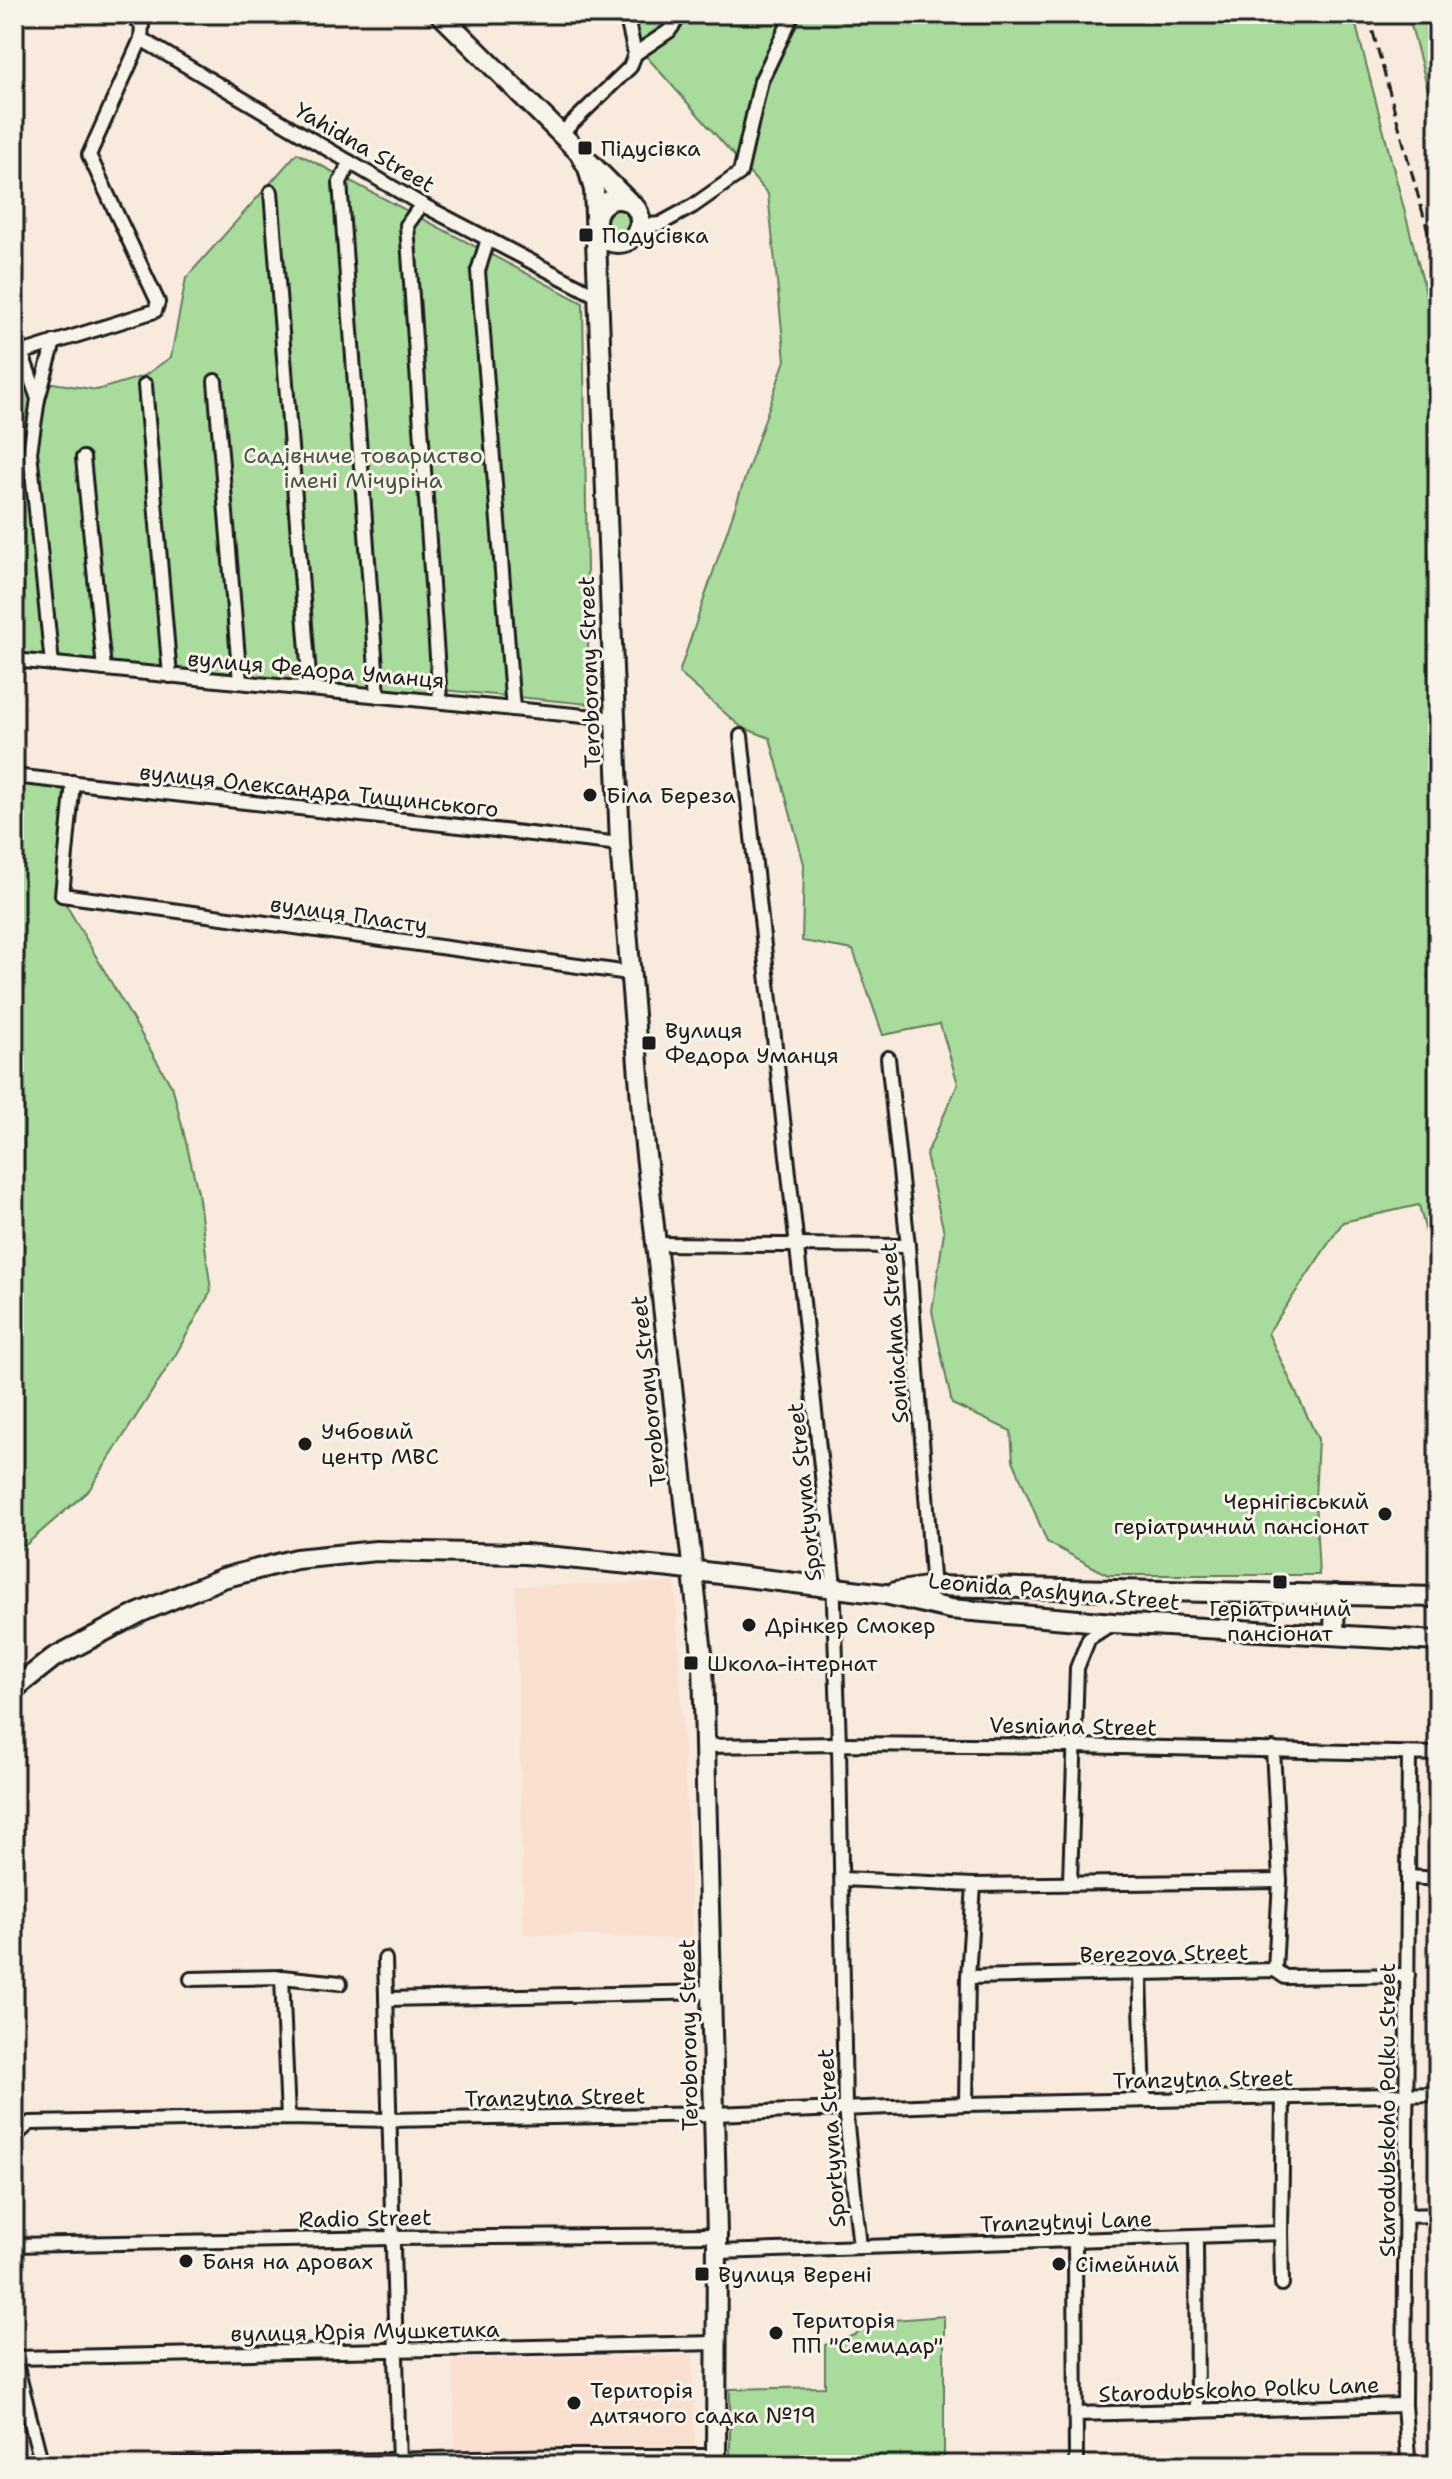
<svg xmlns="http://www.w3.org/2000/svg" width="1452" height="2479" font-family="'Shantell Sans',sans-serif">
<rect width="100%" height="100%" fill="#f8eadd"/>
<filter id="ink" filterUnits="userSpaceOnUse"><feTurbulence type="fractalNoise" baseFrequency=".0125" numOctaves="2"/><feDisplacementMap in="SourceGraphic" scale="16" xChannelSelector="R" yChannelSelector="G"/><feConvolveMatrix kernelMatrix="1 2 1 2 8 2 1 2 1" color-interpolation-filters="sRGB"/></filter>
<g filter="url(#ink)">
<g fill="#f9dfd0">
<path d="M675,1582L693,1939L524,1934L516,1586Z"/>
<path d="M693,2355L695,2448L455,2452L453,2359Z"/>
</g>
<g fill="#a8db9c" stroke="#627c5c" stroke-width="2">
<path d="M609,14H1353L1438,339V1279L1419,1205L1343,1222L1268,1333L1318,1439L1315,1499L1319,1575H1108L1047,1542L1013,1460L1011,1431L952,1404L932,1311L944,1232L926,1155L958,1084L940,1024L883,1035L853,950L802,941L804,864L770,738L741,727L679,673L785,360L768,194Z"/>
<path d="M1408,14H1438V128Z"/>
<path d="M297,153L583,303L589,704L443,690L433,698L319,687L223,672L139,670L14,656V377L97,390L144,376L171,357L186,278Z"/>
<circle cx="618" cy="221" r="12"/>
<path d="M14,777L72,784L61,896L173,1089L198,1192L211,1291L176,1354L89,1490L14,1555Z"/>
<path d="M944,2316V2465H730V2389L825,2387V2345L855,2335L868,2322Z"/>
</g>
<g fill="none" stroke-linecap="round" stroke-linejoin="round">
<defs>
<g id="minor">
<path d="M130,14L142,25L141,39L419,203L599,297"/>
<path d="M626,14L635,54"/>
<path d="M635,54L669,31L681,14"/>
<path d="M562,133L630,67L635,54"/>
<path d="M350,162L340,182L378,696"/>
<path d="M271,192L310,689"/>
<path d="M422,204L407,225L440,700"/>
<path d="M639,226L660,224L693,206L740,173L761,81L793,14"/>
<path d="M488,239L478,271L513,709"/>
<path d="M14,332L38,399L30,452L52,664"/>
<path d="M14,360L21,353L155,311L158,302L89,155L141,39"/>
<path d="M215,381L240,682"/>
<path d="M145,385L170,676"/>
<path d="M38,399L54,342"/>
<path d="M83,458L104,669"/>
<path d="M14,660L615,719"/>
<path d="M741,736L833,1576L839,1744L845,2108L860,2247"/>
<path d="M14,776L620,844"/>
<path d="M73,782L62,895L629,973"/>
<path d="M888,1058L908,1246L933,1591"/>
<path d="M656,1244L908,1246"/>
<path d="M707,1746L839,1744L1074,1746L1438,1754"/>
<path d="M1273,1749L1280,1881L1275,1970"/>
<path d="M1409,1754L1404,2405L1408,2458L1412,2465"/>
<path d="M1409,1877L1438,1879"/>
<path d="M842,1879L974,1885L1280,1881"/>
<path d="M1070,1882L1077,1668L1089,1638L1113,1623"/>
<path d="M385,1959L399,2465"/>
<path d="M1140,1973L1144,2100"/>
<path d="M282,1977L340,1983"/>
<path d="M968,1977L1275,1970L1285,1977L1408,1975"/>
<path d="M191,1979L282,1977L288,2118"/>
<path d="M386,1999L711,1992"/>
<path d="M966,2104L968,1977L974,1885"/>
<path d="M14,2137L30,2123L288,2118L390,2120L714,2114L966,2104L1438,2094"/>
<path d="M1405,2216L1438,2215"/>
<path d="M1281,2233L1282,2284"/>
<path d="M1196,2236L1197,2411"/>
<path d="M1075,2241L1076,2465"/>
<path d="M14,2245L393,2238L717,2235"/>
<path d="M718,2252L1281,2233L1283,2097"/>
<path d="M14,2356L42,2465"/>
<path d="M14,2358L717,2343"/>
<path d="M1076,2414L1404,2405"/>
<path d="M174,2465L564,2456H716"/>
</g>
<g id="secondary">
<path d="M440,14L579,152L588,168L594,190L620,844L644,1137L703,1662L717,2235L716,2465"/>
<path d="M589,162L629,202"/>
<circle cx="618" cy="221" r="22"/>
<path d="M895,1592L932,1586L1438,1597"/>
<path d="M1334,1635L1335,1594"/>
<path d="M14,1689L53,1658L139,1613L223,1578L296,1559L376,1551L525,1554L672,1568L885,1594L950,1609L1113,1623L1438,1641"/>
</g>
</defs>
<use href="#minor" stroke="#1c1c1c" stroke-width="18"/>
<use href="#secondary" stroke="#1c1c1c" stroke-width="24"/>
<use href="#minor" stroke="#f7f3e8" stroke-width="12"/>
<use href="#secondary" stroke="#f7f3e8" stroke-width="18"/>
<path stroke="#1c1c1c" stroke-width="3" stroke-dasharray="12 6" stroke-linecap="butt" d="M1368,14L1438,268"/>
</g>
</g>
<g fill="#1c1c1c" stroke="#f7f3e8" stroke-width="3">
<rect x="577" y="140" width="16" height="16" rx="4"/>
<rect x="578" y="227" width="16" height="16" rx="4"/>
<circle cx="590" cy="795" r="8"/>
<rect x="641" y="1035" width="16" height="16" rx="4"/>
<circle cx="305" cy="1444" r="8"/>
<circle cx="1385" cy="1514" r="8"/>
<rect x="1272" y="1574" width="16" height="16" rx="4"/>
<circle cx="749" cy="1625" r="8"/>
<rect x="683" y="1655" width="16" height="16" rx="4"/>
<circle cx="186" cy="2261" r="8"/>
<circle cx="1059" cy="2264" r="8"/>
<rect x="694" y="2266" width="16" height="16" rx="4"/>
<circle cx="776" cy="2333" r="8"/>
<circle cx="574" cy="2403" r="8"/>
</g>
<g text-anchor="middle" stroke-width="6" stroke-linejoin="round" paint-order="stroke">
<g font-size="22" fill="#1c1c1c" stroke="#f7f3e8">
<text transform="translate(365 147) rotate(30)" y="8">Yahidna Street</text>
<text transform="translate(316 669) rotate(5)" y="8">вулиця Федора Уманця</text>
<text transform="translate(589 672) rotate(-92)" y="8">Teroborony Street</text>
<text transform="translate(319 790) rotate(6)" y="8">вулиця Олександра Тищинського</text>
<text transform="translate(349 914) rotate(8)" y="8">вулиця Пласту</text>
<text transform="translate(894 1333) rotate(-94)" y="8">Soniachna Street</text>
<text transform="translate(648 1391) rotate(-96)" y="8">Teroborony Street</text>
<text transform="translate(804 1492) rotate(-96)" y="8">Sportyvna Street</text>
<text transform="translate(1054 1591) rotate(5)" y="8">Leonida Pashyna Street</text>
<text transform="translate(1073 1726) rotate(1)" y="8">Vesniana Street</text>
<text transform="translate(1164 1953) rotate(-1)" y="8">Berezova Street</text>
<text transform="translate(688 2035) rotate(-91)" y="8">Teroborony Street</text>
<text transform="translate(1203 2079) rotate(-1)" y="8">Tranzytna Street</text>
<text transform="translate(555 2097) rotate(-1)" y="8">Tranzytna Street</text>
<text transform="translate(1387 2110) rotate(-90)" y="8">Starodubskoho Polku Street</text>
<text transform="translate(831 2138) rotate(-94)" y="8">Sportyvna Street</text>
<text transform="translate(365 2218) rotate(-1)" y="8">Radio Street</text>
<text transform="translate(1066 2221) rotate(-2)" y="8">Tranzytnyi Lane</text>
<text transform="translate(365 2331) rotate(-1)" y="8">вулиця Юрія Мушкетика</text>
<text transform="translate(1239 2389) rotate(-2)" y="8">Starodubskoho Polku Lane</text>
</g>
<g font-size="22" fill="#1c1c1c" stroke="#f7f3e8" text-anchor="start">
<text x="601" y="156">Підусівка</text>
<text x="602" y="243">Подусівка</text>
<text x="606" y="803">Біла Береза</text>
<text x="665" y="1038">Вулиця<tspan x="665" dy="25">Федора Уманця</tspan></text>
<text x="321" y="1439">Учбовий<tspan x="321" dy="25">центр МВС</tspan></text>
<text x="1369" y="1509" text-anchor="end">Чернігівський<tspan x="1369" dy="25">геріатричний пансіонат</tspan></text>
<text x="1280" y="1616" text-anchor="middle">Геріатричний<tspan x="1280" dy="25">пансіонат</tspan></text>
<text x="765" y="1633">Дрінкер Смокер</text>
<text x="707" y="1671">Школа-інтернат</text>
<text x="202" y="2269">Баня на дровах</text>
<text x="1075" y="2272">Сімейний</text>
<text x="718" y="2282">Вулиця Верені</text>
<text x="792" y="2328">Територія<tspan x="792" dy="25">ПП "Семидар"</tspan></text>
<text x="590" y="2398">Територія<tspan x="590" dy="25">дитячого садка №19</tspan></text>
</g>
<g font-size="22" fill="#465542" stroke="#f7f3e8">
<text x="363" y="463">Садівниче товариство<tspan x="363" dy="25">імені Мічуріна</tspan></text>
</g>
</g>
<rect width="1452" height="2479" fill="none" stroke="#f7f3e8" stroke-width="48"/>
<rect x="24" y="24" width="1404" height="2431" fill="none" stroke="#1c1c1c" stroke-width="3" filter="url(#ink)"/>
</svg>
